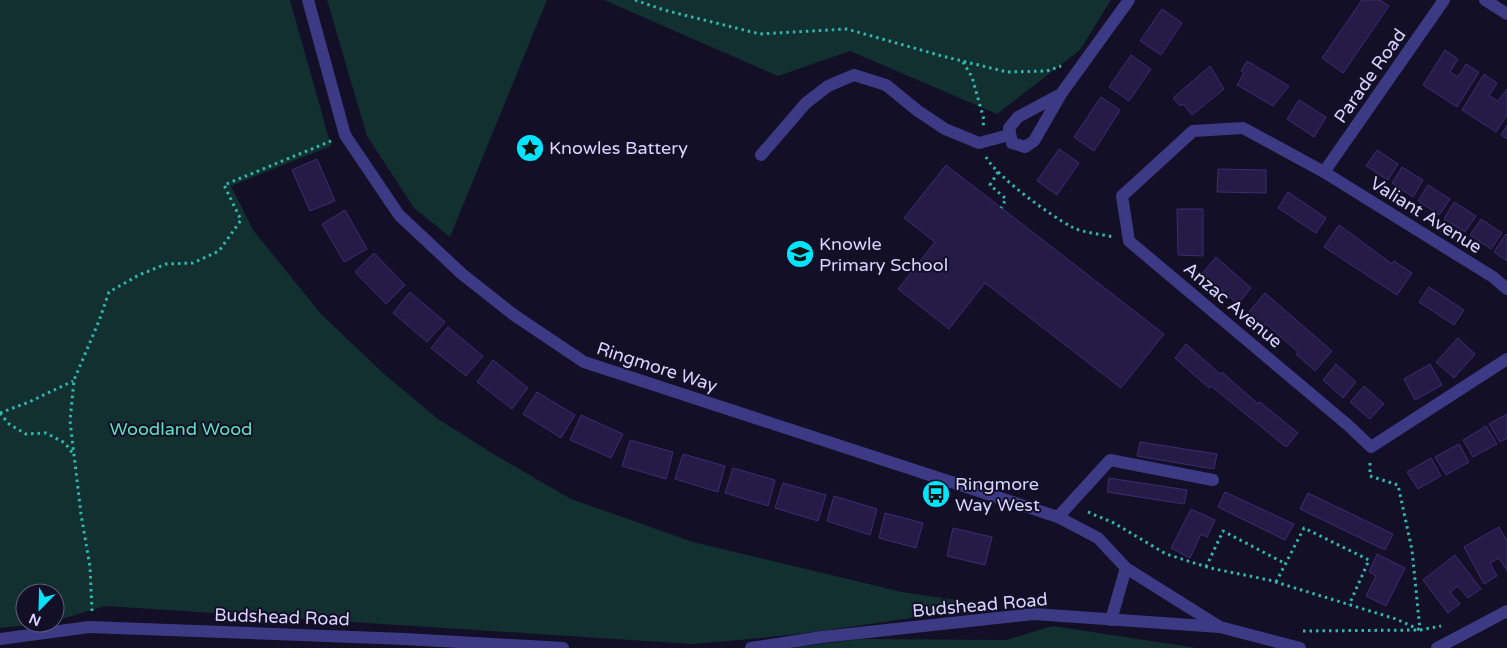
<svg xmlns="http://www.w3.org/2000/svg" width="1507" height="648" font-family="'Varela Round',sans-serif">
<rect width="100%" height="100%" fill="#130f26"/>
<g fill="#12302f">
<path d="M0,0H290L331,146L231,186L253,230L321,314L383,373L438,419L495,455L571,499L693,542L902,592L989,605C891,622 791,637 692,644L105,606L55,621V593H25V623H46L0,628Z"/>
<path d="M327,0H547L450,237L414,208L367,136Z"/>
<path d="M604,0H1111L1080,50L997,114L850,51L778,76Z"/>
<path d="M1053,626L1197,648H791L861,639L1006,640Z"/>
</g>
<g fill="#241b47" stroke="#3b2d73">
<path d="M1362,0H1380L1389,6L1343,73L1322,58Z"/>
<path d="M1162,9L1182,23L1161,55L1140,41Z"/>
<path d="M1445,50L1458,59L1450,72L1458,77L1466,64L1479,72L1457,107L1423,85Z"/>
<path d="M1131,55L1151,69L1129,101L1109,87Z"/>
<path d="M1247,61L1289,86L1273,106L1237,85L1244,73L1241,71Z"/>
<path d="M1210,66L1224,89L1192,115L1183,104L1180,106L1173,98Z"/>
<path d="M1484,74L1497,83L1489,96L1498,101L1507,89V115L1496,132L1462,110Z"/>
<path d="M1101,97L1120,110L1094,151L1074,137Z"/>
<path d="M1299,100L1326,117L1314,137L1287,119Z"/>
<path d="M1507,125V139L1501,135Z"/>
<path d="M1059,149L1079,163L1057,195L1037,181Z"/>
<path d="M1377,150L1398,164L1388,180L1366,166Z"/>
<path d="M317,159L335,201L310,211L292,170Z"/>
<path d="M946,165L1164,334L1121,388L985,283L949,329L898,289L935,242L904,218Z"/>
<path d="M1402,167L1423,180L1413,197L1392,183Z"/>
<path d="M1218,169L1266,170V193L1217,192Z"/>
<path d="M1428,185L1450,199L1439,215L1418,201Z"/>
<path d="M1288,192L1326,218L1316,233L1278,208Z"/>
<path d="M1454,202L1476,216L1465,232L1444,219Z"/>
<path d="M1177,209H1203V256L1178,255Z"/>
<path d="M345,210L367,249L344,262L322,224Z"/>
<path d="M1481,219L1502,233L1491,249L1470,235Z"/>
<path d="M1339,225L1392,264L1394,261L1412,273L1397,295L1324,247Z"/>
<path d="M1506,234L1507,235V261L1494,252Z"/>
<path d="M374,253L405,285L386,304L355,272Z"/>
<path d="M1216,257L1251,288L1238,304L1202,274Z"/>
<path d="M1429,287L1464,310L1454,325L1419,302Z"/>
<path d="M410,292L445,322L427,342L393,313Z"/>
<path d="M1265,293L1332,351L1315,371L1296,354L1298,352L1266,324L1264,326L1248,313Z"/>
<path d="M448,327L483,356L466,376L431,348Z"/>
<path d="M1458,338L1475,354L1454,378L1436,362Z"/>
<path d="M1186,344L1220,374L1222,372L1258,404L1260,402L1298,433L1286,447L1211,386L1209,388L1175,358Z"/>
<path d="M493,360L528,388L512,409L477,382Z"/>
<path d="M1336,364L1356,382L1343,398L1323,380Z"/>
<path d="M1430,364L1442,385L1415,400L1404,379Z"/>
<path d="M1364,386L1384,404L1370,419L1350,402Z"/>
<path d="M537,392L575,415L561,438L523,414Z"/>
<path d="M1507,414V438L1500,442L1489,424Z"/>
<path d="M581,415L623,434L611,458L570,440Z"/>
<path d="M1486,426L1497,444L1473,457L1463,440Z"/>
<path d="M630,440L673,452L666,479L622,466Z"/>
<path d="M1140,442L1217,454L1214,469L1137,456Z"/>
<path d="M1459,444L1469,462L1446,475L1435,457Z"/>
<path d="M683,454L725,466L718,492L675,479Z"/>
<path d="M1431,458L1441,476L1418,489L1407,472Z"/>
<path d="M733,468L775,480L768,506L725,493Z"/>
<path d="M1109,478L1187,490L1184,504L1107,492Z"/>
<path d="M783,483L826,495L818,521L775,508Z"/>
<path d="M1225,492L1294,524L1285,540L1218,507Z"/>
<path d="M1308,493L1393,534L1385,550L1300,509Z"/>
<path d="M834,496L877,509L870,535L827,521Z"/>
<path d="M1191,509L1215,520L1207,537L1201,534L1190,558L1171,548Z"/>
<path d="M885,513L923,523L916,548L879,538Z"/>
<path d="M1499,527L1507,541V571L1499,558L1490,563L1497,576L1484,584L1464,547Z"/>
<path d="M953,528L992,537L985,565L947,556Z"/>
<path d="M1377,554L1405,568L1386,606L1366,596L1376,576L1369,572Z"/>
<path d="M1455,555L1481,589L1468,598L1458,586L1450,592L1460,604L1448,613L1423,580Z"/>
</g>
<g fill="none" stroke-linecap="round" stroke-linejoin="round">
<g stroke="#2fb8b0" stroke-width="3" stroke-dasharray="2.5 4" stroke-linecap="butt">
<path d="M635,0L664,10L760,34L847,29L942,56L1007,72L1047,71L1061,66"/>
<path d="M963,62L972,77L984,120L983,126"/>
<path d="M986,157C997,177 1051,216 1072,227C1083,233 1101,234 1113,237"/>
<path d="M998,172L990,185L1006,199L1001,208"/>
<path d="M0,413L9,424L26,434L46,433L65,443L74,455"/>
<path d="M0,413L29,402L73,381"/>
<path d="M1370,463V476L1398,485L1412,550L1420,630"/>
<path d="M1088,512L1114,523L1166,554L1210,568L1269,580L1396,619L1420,630"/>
<path d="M1206,567L1223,531L1286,564"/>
<path d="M1276,582L1304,528L1369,560L1349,605"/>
<path d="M92,611L90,567L81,514L70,421L74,380L99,321L109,292L139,275L166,264L193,263L219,251L241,220L224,185L331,141"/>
<path d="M1303,631L1420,630L1441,626"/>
</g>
<g stroke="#3d3a85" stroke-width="12">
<path d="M308,0L345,135L399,215L462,274L514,315L584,362L1058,517L1098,538L1126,568L1220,627"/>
<path d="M1485,0L1507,14"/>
<path d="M1061,94L1018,117L1009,128L1012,143L1025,147L1034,141L1061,94L1129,0"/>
<path d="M761,155L806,103L828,86L854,75L886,85L918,111L945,129L979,143L1009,135"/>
<path d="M1324,172L1444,0"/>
<path d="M1507,289L1493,277L1324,172L1243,128L1193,131L1122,196L1129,241L1349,426L1371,447L1507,359"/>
<path d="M1058,517L1110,460L1213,480"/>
<path d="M1111,620L1126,568"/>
<path d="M0,639L89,627L405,639L563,648"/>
<path d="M751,648L822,637L1034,614L1220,627L1300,648"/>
<path d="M1437,648L1507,611"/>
</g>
</g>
<defs>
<symbol id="sight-disc" viewBox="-11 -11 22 22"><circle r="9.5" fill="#00e5ff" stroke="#130f26"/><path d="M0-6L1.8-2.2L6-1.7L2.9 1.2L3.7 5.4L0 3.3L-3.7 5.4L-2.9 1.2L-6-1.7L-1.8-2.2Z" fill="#111"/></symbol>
<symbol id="school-disc" viewBox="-11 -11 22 22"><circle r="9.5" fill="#00e5ff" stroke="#130f26"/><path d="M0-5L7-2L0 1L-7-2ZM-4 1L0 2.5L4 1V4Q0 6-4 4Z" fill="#111"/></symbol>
<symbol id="bus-disc" viewBox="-11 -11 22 22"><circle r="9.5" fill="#00e5ff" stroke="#130f26"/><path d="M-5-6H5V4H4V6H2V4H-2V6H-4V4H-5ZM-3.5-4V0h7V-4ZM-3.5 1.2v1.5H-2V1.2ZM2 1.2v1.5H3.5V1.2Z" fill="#111"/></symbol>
</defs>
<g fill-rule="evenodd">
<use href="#sight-disc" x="514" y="132" width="32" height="32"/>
<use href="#school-disc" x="784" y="238" width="32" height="32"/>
<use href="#bus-disc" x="920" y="478" width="32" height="32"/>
</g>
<g text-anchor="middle" stroke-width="4" stroke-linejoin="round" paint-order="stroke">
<g font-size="18" fill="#d9d4ff" stroke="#130f26">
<text transform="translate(1370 76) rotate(-55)" y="6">Parade Road</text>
<text transform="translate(1426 215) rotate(32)" y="6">Valiant Avenue</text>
<text transform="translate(1233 305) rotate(40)" y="6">Anzac Avenue</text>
<text transform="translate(657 367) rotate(18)" y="6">Ringmore Way</text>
<text transform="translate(980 605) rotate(-5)" y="6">Budshead Road</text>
<text transform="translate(282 617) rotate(2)" y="6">Budshead Road</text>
</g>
<g font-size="18" fill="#d9d4ff" stroke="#130f26" text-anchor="start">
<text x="549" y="154">Knowles Battery</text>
<text x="819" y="250">Knowle<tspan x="819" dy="21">Primary School</tspan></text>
<text x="955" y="490">Ringmore<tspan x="955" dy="21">Way West</tspan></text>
</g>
<g font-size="18" fill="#5fe0c0" stroke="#130f26">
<text x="181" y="435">Woodland Wood</text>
</g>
</g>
<g transform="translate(40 608) rotate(203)"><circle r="24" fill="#130f26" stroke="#625e7d"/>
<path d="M0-4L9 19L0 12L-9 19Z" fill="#00e5ff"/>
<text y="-8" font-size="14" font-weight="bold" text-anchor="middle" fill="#d9d4ff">N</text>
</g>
</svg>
